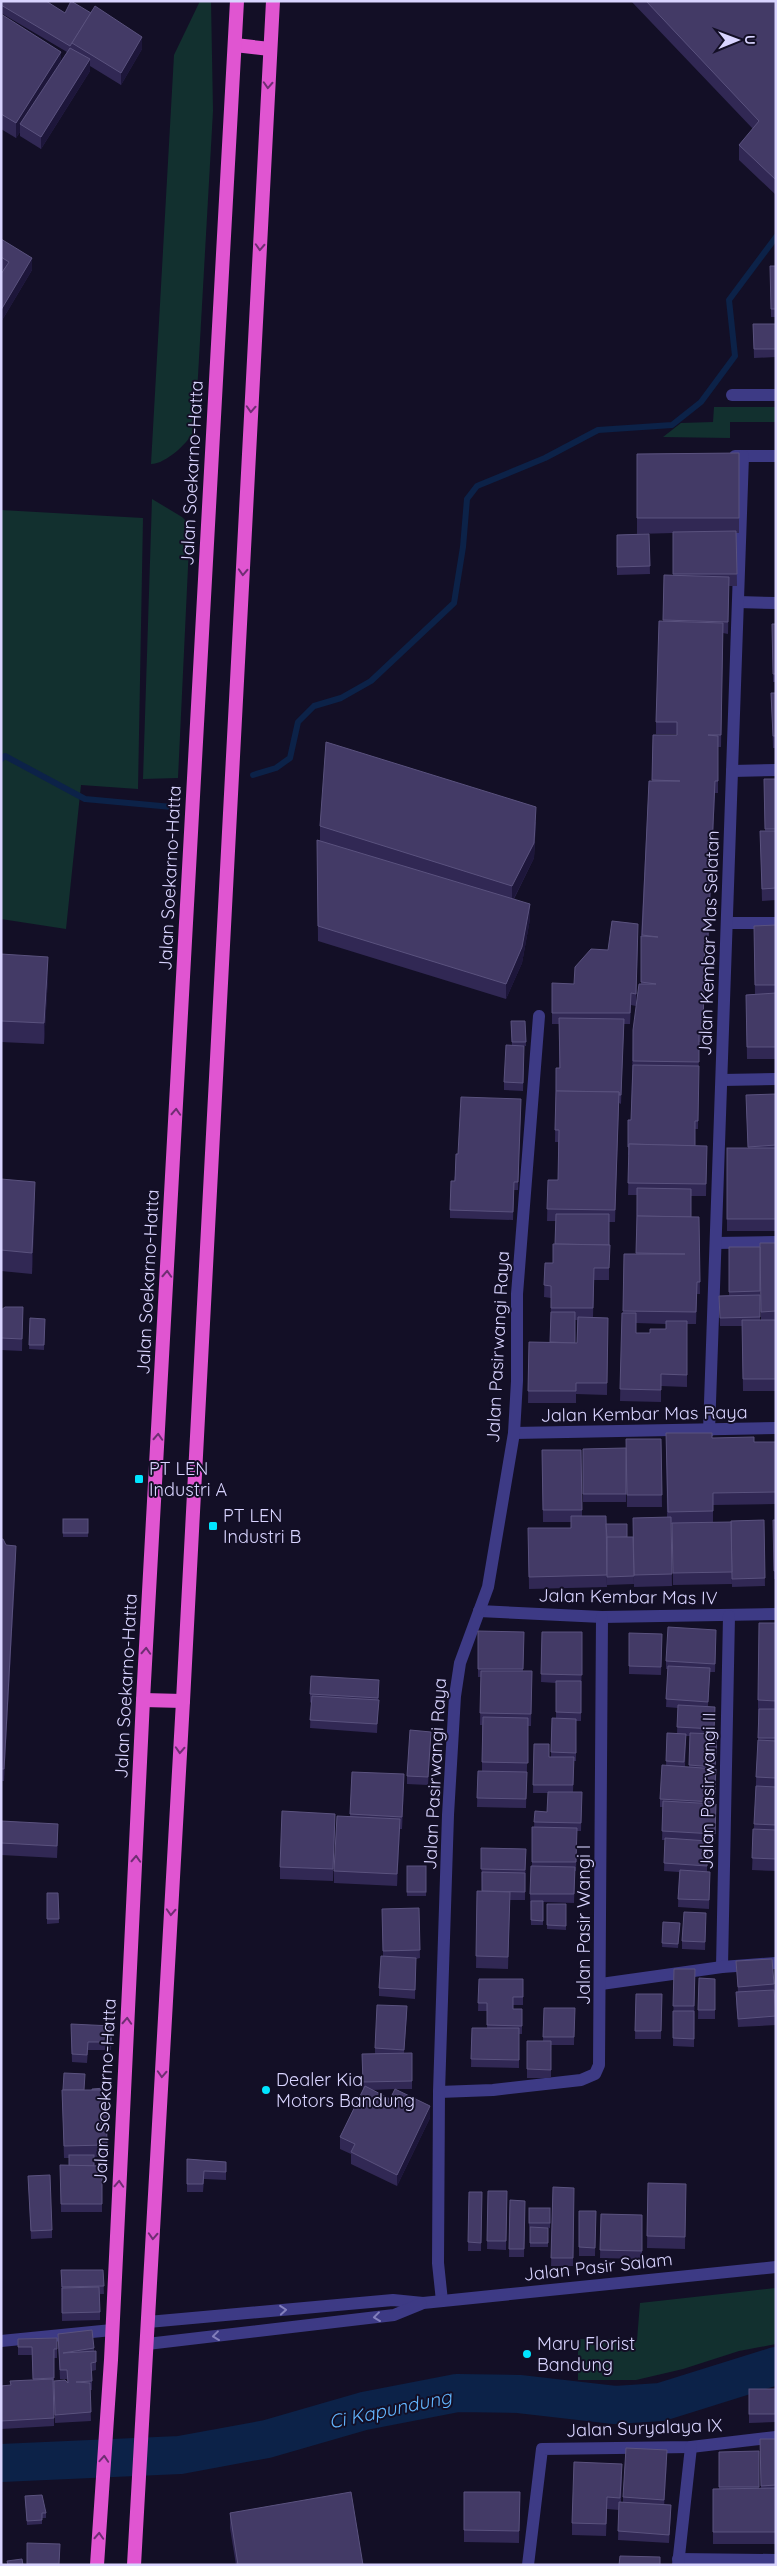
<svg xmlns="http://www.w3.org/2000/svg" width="777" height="2566" font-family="Quicksand,sans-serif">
<rect width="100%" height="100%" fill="#130f26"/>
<g fill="#12302f">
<path d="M200,1H211L213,111L195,429C189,442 166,464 151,464L174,55Z"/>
<path d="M714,407H776V422H730V438L663,437L681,423L713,422Z"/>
<path d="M152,499L182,517L190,525L178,778L143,779Z"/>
<path d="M1,510L143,518L138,789L81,785L66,929L1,919Z"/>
<path d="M776,2288V2344L739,2351L683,2369L636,2380H578V2339L637,2340L640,2303Z"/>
</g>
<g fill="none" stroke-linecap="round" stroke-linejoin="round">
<g stroke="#0c2248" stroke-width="6">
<path d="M1,759L5,756L85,799L172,807"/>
<path d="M253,775L276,768L290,758L298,722L314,706L341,698L371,681L454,603L463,547L467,499L477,486L545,458L598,430L672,425L701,402L735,356L729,300L776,237"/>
</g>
<path stroke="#0c2248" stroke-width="38" d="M1,2463L180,2455L267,2439L364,2411L457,2393L519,2394L615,2405L661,2402L776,2366"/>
<g stroke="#3d3a85" stroke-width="12">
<path d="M732,395H776"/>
<path d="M735,456H776"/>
<path d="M738,602L776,603"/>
<path d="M732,771L776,770"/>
<path d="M727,923H776"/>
<path d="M722,1080L776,1079"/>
<path d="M716,1243L776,1242"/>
<path d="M709,1431L743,456"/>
<path d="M514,1433L776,1428"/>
<path d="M479,1611L602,1617L776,1614"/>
<path d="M722,1967L729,1616"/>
<path d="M601,1984L722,1967L776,1963"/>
<path d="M439,2092L493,2090L581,2080L595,2074L599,2065L602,1617"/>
<path d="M442,2301L438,2263L439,2092L448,1815L455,1696L460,1663L488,1587L514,1433L517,1381V1294L539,1016"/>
<path d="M678,2559L776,2560"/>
<path d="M528,2565L542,2449L691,2447L776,2437"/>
<path d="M678,2565L691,2447"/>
</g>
<g stroke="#3d3a85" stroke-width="12">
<path d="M148,2322L393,2300L423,2303L776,2267"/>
<path d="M1,2341L112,2330"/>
<path d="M147,2344L394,2315L421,2304"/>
</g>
<g stroke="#e055d1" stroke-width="14">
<path d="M235,45L270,49"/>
<path d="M143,1700L183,1701"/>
<path d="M97,2565L111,2360L143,1700L237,1"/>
<path d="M134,2565L183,1701L273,1"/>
</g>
</g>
<g fill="#312854" fill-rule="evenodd">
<path d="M1,1L65,13L142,49L121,85L90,66V71L41,149L20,136V132L16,138L1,129V14L61,61L67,52L1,13Z"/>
<path d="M631,1H775L776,2V195L739,160V145L753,129Z"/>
<path d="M1,239L32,270L1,322V274L3,271L1,269Z"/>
<path d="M770,266H776V317H771Z"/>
<path d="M753,324H776V357L754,358Z"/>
<path d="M739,453V533H736L737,586H729L728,634L723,633L721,747H718V793H715L708,948H705L703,1042H699L698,1129H695V1146H707L706,1196H691V1217H699L700,1294H697L696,1324H687V1387L661,1386V1402L620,1401L622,1313H623L624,1254H636L637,1195H628L629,1155H628V1120H631L633,1030L641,984V936L649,781H652L653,735H677V734H656V722L663,622L664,575L673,576V533L637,534V454ZM636,1323L666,1324V1329L650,1333H636Z"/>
<path d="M649,534L650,574L617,575V535Z"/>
<path d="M772,624H776V682H773Z"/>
<path d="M771,693H776V748H773Z"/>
<path d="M764,779H776V900L762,901L760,831H765Z"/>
<path d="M536,822L534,858L514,899L530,919L522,963L506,999L318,941L317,840L320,841V826Z"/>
<path d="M776,925V1059H747L746,995L755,994L754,938Z"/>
<path d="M638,936L636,1006L631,1005L630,1024H624L621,1104L619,1103L615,1222H609V1280H594L593,1317L608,1318L607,1395L576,1394V1403H528L529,1342H550L551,1298L544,1297L545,1263H553L555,1244L556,1221H547L548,1180H558V1142H555L556,1068H559V1024H552V983L574,984L608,950ZM575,1320H577V1343H575Z"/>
<path d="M1,954L48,978L44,1044L1,1042Z"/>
<path d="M511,1021H525L526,1046H517L524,1054L523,1091L504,1090V1082L512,1046Z"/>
<path d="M776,1094V1231H727V1148H748L746,1103Z"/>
<path d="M521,1099L518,1190H514L513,1220L450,1218V1210L458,1154Z"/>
<path d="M1,1179L35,1203L32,1274L1,1271Z"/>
<path d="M760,1243H776V1391H743L742,1326H720L719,1296L729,1295V1247H760V1320H761Z"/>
<path d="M23,1307L22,1351L1,1350V1310Z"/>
<path d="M30,1318L45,1319L44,1350L29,1349Z"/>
<path d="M666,1433L754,1442H776V1504L713,1505V1522H731L732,1584L673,1585L672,1524H671L672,1586L634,1587L633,1518L667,1517Z"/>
<path d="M626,1439H661L662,1507H627Z"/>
<path d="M626,1448V1502H583V1449Z"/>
<path d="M542,1450L582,1510V1516H606L607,1587L529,1589L528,1528H571V1522H543Z"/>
<rect x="63" y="1519" width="25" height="18"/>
<path d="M764,1520L765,1586L732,1587L731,1521Z"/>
<path d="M773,1520H776V1579H774Z"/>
<path d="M606,1524L627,1537H633L634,1584L607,1585Z"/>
<path d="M1,1539L16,1558L4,1781H1Z"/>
<path d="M776,1623V1871L752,1870L758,1738V1700Z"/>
<path d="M478,1631L524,1632L523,1671H532L531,1726H528L526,1808L477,1807L478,1771H482V1725H480L481,1677H478Z"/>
<path d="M542,1632H582L581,1721H576V1761H574L573,1792H582L581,1831H577L576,1871H575L574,1903L543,1902V1925H531L530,1894L532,1866V1827H534L535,1811L547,1812L548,1793H533L534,1744L549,1757H551L552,1718H556V1683L541,1682Z"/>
<path d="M629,1633L662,1634L661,1675L629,1674Z"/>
<path d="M716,1638L715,1672H710L708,1706L715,1715L714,1734L717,1742L715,1769L716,1777L715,1804L716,1812L715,1842H708L707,1871L710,1880L709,1909L678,1907L679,1872L664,1871L665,1840H662L663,1807H660V1799L666,1766L667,1733H677L678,1708L666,1707L668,1669H666V1661ZM686,1736H690L689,1767H685Z"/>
<path d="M379,1688L377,1733L310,1728L311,1703L310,1702V1694Z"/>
<path d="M431,1740L428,1785L407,1784V1776Z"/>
<path d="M352,1772L404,1786L402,1829H400L397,1886L334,1883V1871L350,1816Z"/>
<path d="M1,1821L58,1836L57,1858L1,1855Z"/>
<path d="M335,1826L333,1881L280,1879V1867Z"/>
<path d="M481,1848L526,1849L525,1900H510L508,1969L476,1968L477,1891H482Z"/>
<rect x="407" y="1866" width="19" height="30"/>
<path d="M47,1893H58L59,1923L47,1924Z"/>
<path d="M547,1904H566V1930L547,1929Z"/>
<path d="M419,1908L420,1958L416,1959L415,1999L379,1996V1988L383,1956L382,1909Z"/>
<path d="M663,1922L680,1923L678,1948L662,1947Z"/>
<path d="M706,1922L705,1950L682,1949V1941Z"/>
<path d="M736,1961L774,1984L776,2025L738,2027L736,2001V1992H738Z"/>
<path d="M674,1969H695L694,2047L673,2046Z"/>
<path d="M699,1978L715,1979V2019H698Z"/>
<path d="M479,1979H523V2005H513V2009H522V2034H519V2068L471,2067L472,2028H487V2011H478Z"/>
<path d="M636,1994H662L661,2039H635Z"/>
<path d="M544,2008H575L574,2045H551V2078H527V2041H543Z"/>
<path d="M407,2014L404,2053H412V2089H395L430,2118L397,2186L351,2164V2154L340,2149V2137L363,2089L362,2054H375V2048ZM395,2089L390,2099L372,2090Z"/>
<path d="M71,2032L112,2034L111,2050H88L87,2063L72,2062Z"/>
<path d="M62,2090H106L107,2156L94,2157V2166H102V2212H61L60,2165L69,2166V2158H64Z"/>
<path d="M187,2159L226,2162V2180L204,2179L203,2192H187Z"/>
<path d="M28,2176L52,2230V2238L31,2239Z"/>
<path d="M648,2183L686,2184L685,2249L647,2248Z"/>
<path d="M553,2187L574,2188L573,2266H551Z"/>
<path d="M488,2191H507L506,2250L487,2249Z"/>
<path d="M469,2192H482L481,2251H468Z"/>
<path d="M510,2200L525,2201L524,2257H509Z"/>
<path d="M529,2208H550V2228L535,2227L548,2228V2247H530V2227H529Z"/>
<path d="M579,2211H596L595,2256H579Z"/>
<path d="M601,2214L642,2215V2259L600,2258Z"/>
<path d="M61,2270H103L104,2294H100V2320L62,2321Z"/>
<path d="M58,2334L94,2348V2351H96V2370L92,2371V2390H90L91,2421L55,2423L54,2389L67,2383V2379H60Z"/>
<path d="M57,2338V2358H54V2426L1,2429V2386L11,2385L33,2380L32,2355H18V2339Z"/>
<path d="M749,2389H776V2422L749,2423Z"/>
<path d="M760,2439H776V2544H713V2489H719V2452L759,2451V2489H761Z"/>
<path d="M667,2462L664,2505L671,2513L669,2543L618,2540L619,2510L607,2509L606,2536L572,2535V2523L622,2476L621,2502H623V2497Z"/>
<path d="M464,2492H520L519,2543L464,2542Z"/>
<path d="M25,2496L46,2513V2518H42V2524L27,2525Z"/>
<path d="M230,2513L363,2565H236L230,2528Z"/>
</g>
<g fill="#1d163a">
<path d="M142,37V49L121,85V73Z"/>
<path d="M61,52V67L20,124V132L16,138V123Z"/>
<path d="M90,59V71L41,149V137Z"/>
<path d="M32,258V270L1,322V310Z"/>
<path d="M715,781V793L708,948V936Z"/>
<path d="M536,807L534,858L512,902V886Z"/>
<path d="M530,904V919L522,963L506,999V984Z"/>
<path d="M638,924V936L636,1006V994Z"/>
<path d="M48,957V978L44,1044V1023Z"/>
<path d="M35,1182V1203L32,1274V1253Z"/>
<path d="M16,1546V1558L4,1781V1769Z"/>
<path d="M431,1732V1740L428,1785V1777Z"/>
<path d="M404,1774V1786L402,1829V1817Z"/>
<path d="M400,1819V1831L397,1886V1874Z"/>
<path d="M430,2106V2118L397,2186V2175Z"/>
<path d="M667,2450V2462L664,2512V2500Z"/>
</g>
<g fill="#433a66" stroke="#5a527e">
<path d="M1,1H46L65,13L71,1L91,13L70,46L1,5Z"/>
<path d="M646,1H775L776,2V180L739,145L759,121Z"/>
<path d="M95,6L142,37L121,73L72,43Z"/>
<path d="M1,14L61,52L16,123L1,114Z"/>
<path d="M70,48L90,59L41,137L20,124Z"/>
<path d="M1,239L32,258L1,310V274L9,262L1,257Z"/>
<path d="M770,266H776V309H771Z"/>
<path d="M753,324H776V349H754Z"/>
<path d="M739,453V518H637V454Z"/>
<path d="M736,531L737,574H673V532Z"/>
<path d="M649,534L650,566L617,567V535Z"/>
<path d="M664,575L729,577L728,622L663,620Z"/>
<path d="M659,621L723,623L721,735H708L718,736V781H715L708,936H705L703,1030H699V1062L633,1061V1030L639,984H656L641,982V936L658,937L642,935L649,781H680L652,780L653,735H677V722H656Z"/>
<path d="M772,624H776V674H773Z"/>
<path d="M771,693H776V736H773Z"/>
<path d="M326,742L536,807L534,843L512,886L320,826Z"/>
<path d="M764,779H776V829H765Z"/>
<path d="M760,831H776V888L762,889Z"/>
<path d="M317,840L530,904L522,947L506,984L318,926Z"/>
<path d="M612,921L638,924L636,994L631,993L630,1013H552V983L574,984L575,967L591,949L608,950Z"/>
<path d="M776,925V985H755L754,926Z"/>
<path d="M1,954L48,957L44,1023L1,1021Z"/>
<path d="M776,993V1047H747L746,995Z"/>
<path d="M559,1018L624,1019L621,1095H619V1092L556,1091V1068H560Z"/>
<path d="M511,1021H525L526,1042H512Z"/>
<path d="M506,1045L524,1046L523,1083L504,1082Z"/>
<path d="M633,1065L699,1066L698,1121H695V1146L629,1144V1147H628V1120H631Z"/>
<path d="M556,1091L619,1092L615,1210L547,1209L548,1180H558L559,1130H555Z"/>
<path d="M776,1094V1145L748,1147L746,1095Z"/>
<path d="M461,1097L521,1099L518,1182H514L513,1212L450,1210L451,1181H455L456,1154H458Z"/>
<path d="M629,1144L707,1146L706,1184L628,1183Z"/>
<rect x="727" y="1148" width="49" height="71"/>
<path d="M1,1179L35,1182L32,1253L1,1250Z"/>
<path d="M637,1188L691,1189V1217L637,1216Z"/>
<path d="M556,1214H609V1245L555,1244Z"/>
<path d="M637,1216L699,1217L700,1282H697L696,1312L623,1311L624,1254H685L636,1253Z"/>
<path d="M760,1243H776V1311L761,1312Z"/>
<path d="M553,1244L610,1245L609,1268H594L593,1308H551V1286L544,1285L545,1263H553Z"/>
<path d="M729,1247H760V1291L729,1292Z"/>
<path d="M760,1295V1317L720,1318L719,1296Z"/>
<path d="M5,1307H23L22,1339L1,1338V1310Z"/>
<path d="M551,1312H575V1343L550,1342Z"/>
<path d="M622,1313H636V1333H650V1329H666V1321H687V1375L661,1374V1390L620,1389Z"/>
<path d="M578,1317L608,1318L607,1383H576V1391H528L529,1342L577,1343Z"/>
<path d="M30,1318L45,1319L44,1345H29Z"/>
<path d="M742,1320H776V1379H743Z"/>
<path d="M666,1433H712V1438L754,1437V1442H776V1492L713,1493V1511L668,1512Z"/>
<path d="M626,1439H661L662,1495H627Z"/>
<path d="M626,1448V1494H583V1449Z"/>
<path d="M542,1450H581L582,1510H543Z"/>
<path d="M571,1516H606L607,1575L529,1577L528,1528H571Z"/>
<path d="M671,1517L672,1574L634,1575L633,1518Z"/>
<rect x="63" y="1519" width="25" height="14"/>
<path d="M764,1520L765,1578L732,1579L731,1521Z"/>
<path d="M773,1520H776V1571H774Z"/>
<path d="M731,1522L732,1572L673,1573L672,1523Z"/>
<path d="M606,1524H627V1537L607,1538Z"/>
<path d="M607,1537H633L634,1576L607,1577Z"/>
<path d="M1,1539H3L6,1545L16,1546L4,1769H1Z"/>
<path d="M759,1623H776V1701L758,1700Z"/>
<path d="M668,1627L716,1630L715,1664L666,1661Z"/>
<path d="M478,1631L524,1632L523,1669H478Z"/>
<path d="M542,1632H582V1675L541,1674Z"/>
<path d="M629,1633L662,1634L661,1667L629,1666Z"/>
<path d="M668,1666L710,1668L708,1702L666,1699Z"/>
<path d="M481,1671H532L531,1714L480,1713Z"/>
<path d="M311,1676L379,1680L378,1698L310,1694Z"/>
<path d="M556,1681H581V1713L556,1712Z"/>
<path d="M312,1696L379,1700L377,1724L310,1720Z"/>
<path d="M678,1705L715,1707L714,1729L677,1727Z"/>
<path d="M759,1709H776V1738H758Z"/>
<path d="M483,1717L528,1718V1763L482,1762Z"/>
<path d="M552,1718L576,1719V1753L551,1752Z"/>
<path d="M410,1730L431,1732L428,1777L407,1776Z"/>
<path d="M667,1733L686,1734L684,1762L666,1761Z"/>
<path d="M690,1733L717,1734L715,1767L689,1765Z"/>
<path d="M758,1740L776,1741V1778L756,1777Z"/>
<path d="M534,1744H549V1757H574L573,1785H533Z"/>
<path d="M662,1765L716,1769L714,1802L660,1799Z"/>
<path d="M478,1771L527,1772L526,1799L477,1798Z"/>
<path d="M352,1772L404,1774L402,1817L350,1814Z"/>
<path d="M756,1786L776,1787V1825L754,1824Z"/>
<path d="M548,1792H582L581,1823L534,1822L535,1811L547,1812Z"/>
<path d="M663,1801L716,1804L715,1834L662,1831Z"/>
<path d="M282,1811L335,1814L333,1869L280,1867Z"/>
<path d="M337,1816L400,1819L397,1874L334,1871Z"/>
<path d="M1,1821L58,1824L57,1846L1,1843Z"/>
<path d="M532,1827L577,1828L576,1862H532Z"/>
<path d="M753,1829L776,1830V1859L752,1858Z"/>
<path d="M665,1838L708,1841L707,1866L664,1863Z"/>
<path d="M481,1848L526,1849L525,1870L481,1869Z"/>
<rect x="407" y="1866" width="19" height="26"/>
<path d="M531,1866L575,1867L574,1894H530Z"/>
<path d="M680,1870L710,1872L709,1900L678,1899Z"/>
<path d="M482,1872L525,1873V1892L482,1891Z"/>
<path d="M477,1891L510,1892L508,1957L476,1956Z"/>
<path d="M47,1893H58L59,1919H47Z"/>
<path d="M531,1901H543V1921L531,1920Z"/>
<path d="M547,1904H566V1926L547,1925Z"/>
<path d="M419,1908L420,1950L383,1951L382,1909Z"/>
<path d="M684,1912L706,1913L705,1942L682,1941Z"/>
<path d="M663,1922L680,1923L678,1944L662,1943Z"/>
<path d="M381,1956L416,1958L415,1990L379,1988Z"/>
<path d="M772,1959L774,1984L738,1987L736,1961Z"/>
<path d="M674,1969H695L694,2006H673Z"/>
<path d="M699,1978L715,1979V2010H698Z"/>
<path d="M479,1979H523V1997H513V2009H522V2026L487,2025V2003H478Z"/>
<path d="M774,1990L776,2016L738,2019L736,1992Z"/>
<path d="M636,1994H662L661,2031H635Z"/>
<path d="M377,2005L407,2006L404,2050L375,2048Z"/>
<path d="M544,2008H575L574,2037H543Z"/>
<path d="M673,2011H694V2039L673,2038Z"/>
<path d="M71,2024L112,2026L111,2042H88L87,2055L72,2054Z"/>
<path d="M472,2028H519V2060L471,2059Z"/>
<path d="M527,2041H551V2070L527,2069Z"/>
<path d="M412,2053V2081L363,2082L362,2054Z"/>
<path d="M64,2073L85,2074L84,2090H63Z"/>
<path d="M365,2086L390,2099L395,2089L430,2106L397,2175L351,2152L355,2144L340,2137Z"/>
<path d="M105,2088V2090H92V2089Z"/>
<path d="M62,2090H106L107,2145L64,2146Z"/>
<rect x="69" y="2155" width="25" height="11"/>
<path d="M187,2159L226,2162V2172L204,2171L203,2184H187Z"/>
<path d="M60,2165L102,2166V2204H61Z"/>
<path d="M50,2175L52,2230L31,2231L28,2176Z"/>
<path d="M648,2183L686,2184L685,2237L647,2236Z"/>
<path d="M553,2187L574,2188L573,2258H551Z"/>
<path d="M488,2191H507L506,2241H487Z"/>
<path d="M469,2192H482L481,2243L468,2242Z"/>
<path d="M510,2200L525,2201L524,2249H509Z"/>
<rect x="529" y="2208" width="21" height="15"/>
<path d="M579,2211H596L595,2248L579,2247Z"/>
<path d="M601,2214L642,2215V2251L600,2250Z"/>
<path d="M530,2227L548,2228V2243H530Z"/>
<path d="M61,2270H103L104,2286L62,2287Z"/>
<path d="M99,2287L100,2312L62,2313V2288Z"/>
<path d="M92,2330L94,2348L63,2353L96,2351V2362L91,2363L92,2381L76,2382L90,2383L91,2412L55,2415L54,2381L65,2380L68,2383L67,2370H60L58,2334Z"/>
<path d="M57,2338V2349H54V2378L33,2379L32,2347H18V2339Z"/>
<path d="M53,2379L54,2418L1,2421V2386L11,2385L10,2381Z"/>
<rect x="749" y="2389" width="27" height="25"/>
<path d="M760,2439H776V2485L761,2486Z"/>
<path d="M626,2448L667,2450L664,2500L623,2497Z"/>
<path d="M759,2451V2487H719V2452Z"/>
<path d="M574,2462L622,2464L620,2498L607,2497L606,2524L572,2523Z"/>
<path d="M776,2488V2532H713V2489Z"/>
<path d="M351,2492L363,2565H238L230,2513Z"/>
<path d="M464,2492H520L519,2531L464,2530Z"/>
<path d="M42,2495L46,2513H42V2520L27,2521L25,2496Z"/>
<path d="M619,2502L671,2505L669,2535L618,2531Z"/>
<path d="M27,2543L60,2544L59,2564H27Z"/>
<path d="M620,2556L660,2557V2565H619Z"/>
<path d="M22,2559L23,2565H8L7,2561Z"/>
</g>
<defs><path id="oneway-chevron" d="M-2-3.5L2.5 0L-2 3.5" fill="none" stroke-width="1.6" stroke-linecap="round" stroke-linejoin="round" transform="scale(1.25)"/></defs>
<g stroke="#6f2e73">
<use href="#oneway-chevron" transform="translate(268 85) rotate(93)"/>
<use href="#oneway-chevron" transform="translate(260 247) rotate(93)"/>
<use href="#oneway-chevron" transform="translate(251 409) rotate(93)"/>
<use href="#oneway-chevron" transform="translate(243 572) rotate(93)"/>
<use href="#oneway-chevron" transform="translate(176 1112) rotate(-87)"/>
<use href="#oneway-chevron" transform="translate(167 1274) rotate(-87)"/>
<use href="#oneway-chevron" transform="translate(158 1437) rotate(-87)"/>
<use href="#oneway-chevron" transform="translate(146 1651) rotate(-87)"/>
<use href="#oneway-chevron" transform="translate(180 1750) rotate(93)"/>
<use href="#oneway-chevron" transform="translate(136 1859) rotate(-87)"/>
<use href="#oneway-chevron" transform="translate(171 1912) rotate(93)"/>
<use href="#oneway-chevron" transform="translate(127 2021) rotate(-87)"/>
<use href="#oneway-chevron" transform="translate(162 2074) rotate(93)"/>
<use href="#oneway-chevron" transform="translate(119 2184) rotate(-87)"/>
<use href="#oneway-chevron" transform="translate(153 2236) rotate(93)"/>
<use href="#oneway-chevron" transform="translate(104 2459) rotate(-86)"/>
<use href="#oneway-chevron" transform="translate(99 2536) rotate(-87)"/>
</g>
<g stroke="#837fbc">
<use href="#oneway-chevron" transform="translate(283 2310) rotate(-5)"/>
<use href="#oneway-chevron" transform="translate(377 2317) rotate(173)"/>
<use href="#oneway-chevron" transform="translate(216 2336) rotate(173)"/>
</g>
<g fill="#00e5ff" stroke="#130f26" stroke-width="2">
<rect x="134" y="1474" width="10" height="10" rx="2.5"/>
<rect x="208" y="1521" width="10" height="10" rx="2.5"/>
<circle cx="266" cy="2090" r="5"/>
<circle cx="527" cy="2354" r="5"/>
</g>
<g text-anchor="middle" stroke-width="4" stroke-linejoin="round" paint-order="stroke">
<g font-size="18" fill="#d9d4ff" stroke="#130f26">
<text transform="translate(192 473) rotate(-87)" y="6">Jalan Soekarno-Hatta</text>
<text transform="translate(170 878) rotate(-87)" y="6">Jalan Soekarno-Hatta</text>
<text transform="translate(709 943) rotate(-88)" y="6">Jalan Kembar Mas Selatan</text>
<text transform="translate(148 1282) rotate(-87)" y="6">Jalan Soekarno-Hatta</text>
<text transform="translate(498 1347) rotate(-87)" y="6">Jalan Pasirwangi Raya</text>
<text transform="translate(644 1414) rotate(-1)" y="6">Jalan Kembar Mas Raya</text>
<text transform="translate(628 1597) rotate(1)" y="6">Jalan Kembar Mas IV</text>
<text transform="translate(126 1686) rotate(-87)" y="6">Jalan Soekarno-Hatta</text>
<text transform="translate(435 1774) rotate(-87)" y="6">Jalan Pasirwangi Raya</text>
<text transform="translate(708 1791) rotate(-89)" y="6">Jalan Pasirwangi II</text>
<text transform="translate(584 1925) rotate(-90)" y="6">Jalan Pasir Wangi I</text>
<text transform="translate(105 2091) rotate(-87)" y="6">Jalan Soekarno-Hatta</text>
<text transform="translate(598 2267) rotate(-6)" y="6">Jalan Pasir Salam</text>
<text transform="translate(644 2428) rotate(-2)" y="6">Jalan Suryalaya IX</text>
</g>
<g font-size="18" fill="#d9d4ff" stroke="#130f26" text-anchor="start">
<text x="149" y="1475">PT LEN<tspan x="149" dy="21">Industri A</tspan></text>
<text x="223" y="1522">PT LEN<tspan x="223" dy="21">Industri B</tspan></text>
<text x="276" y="2086">Dealer Kia<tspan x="276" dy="21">Motors Bandung</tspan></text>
<text x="537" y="2350">Maru Florist<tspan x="537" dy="21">Bandung</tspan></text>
</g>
<g font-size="19" font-style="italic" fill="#62b6ff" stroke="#130f26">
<text transform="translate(390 2409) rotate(-12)" y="7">Ci Kapundung</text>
</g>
</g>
<rect width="777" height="2566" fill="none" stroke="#d9d4ff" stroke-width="5"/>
<g transform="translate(737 40) rotate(89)" stroke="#130f26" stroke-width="4" paint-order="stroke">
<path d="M0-4L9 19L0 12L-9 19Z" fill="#d9d4ff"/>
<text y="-8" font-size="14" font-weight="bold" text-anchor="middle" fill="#d9d4ff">U</text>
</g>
</svg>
